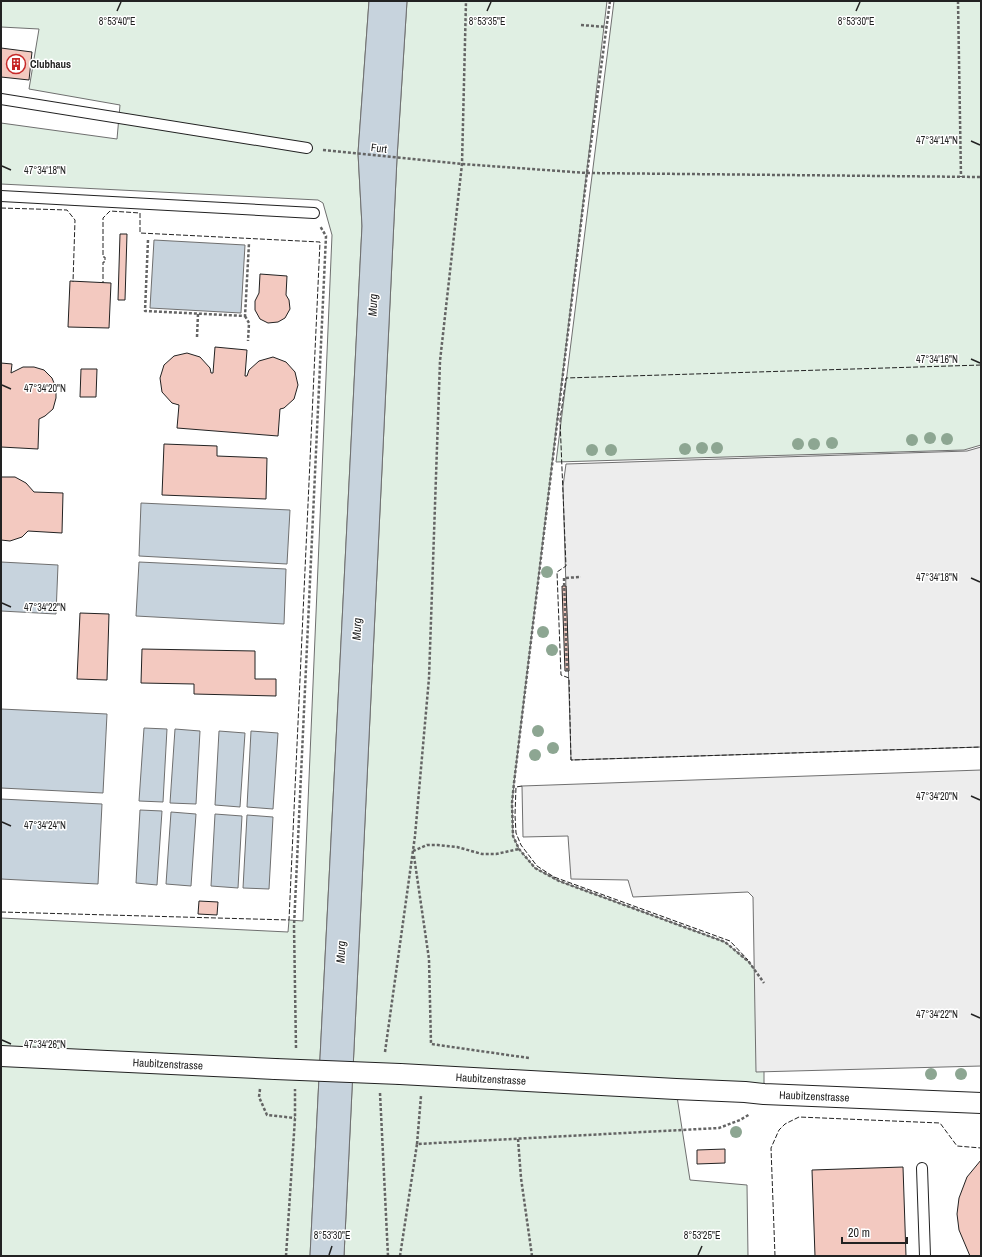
<svg xmlns="http://www.w3.org/2000/svg" width="982" height="1257" font-family="'Archivo Narrow',sans-serif">
<rect width="100%" height="100%" fill="#fff"/>
<g fill="#e0efe3" stroke="#6f6f6f">
<path d="M1,1H369L358,153L362,226L310,1256H1V918L288,932L289,920L303,921L332,235L323,203L318,200L1,184V123L117,139L120,105L29,89L39,29L1,27Z"/>
<path d="M407,1H607L514,783L512,803L513,836L519,849L535,868L559,881L725,942L749,962L764,983V1094L676,1090L690,1180L747,1185L748,1256H344L397,158Z"/>
<path d="M614,1H981V445L964,450L556,462Z"/>
</g>
<g fill="#ededed" stroke="#6f6f6f">
<path d="M981,447V747L571,760L563,486L566,464L967,451Z"/>
<path d="M981,770V1066L756,1072L753,897L748,892L633,897L628,880L571,879L568,836L523,837L522,786Z"/>
</g>
<g fill="#c7d3dd" stroke="#6f6f6f">
<path d="M369,1H407L397,158L344,1256H310L362,226L358,153Z"/>
<path d="M154,240L245,245L241,313L150,308Z"/>
<path d="M141,503L290,510L287,564L139,556Z"/>
<path d="M1,562L58,565L56,614L1,611Z"/>
<path d="M139,562L286,569L284,624L136,616Z"/>
<path d="M1,709L107,714L103,793L1,788Z"/>
<path d="M144,728L167,729L163,802L139,801Z"/>
<path d="M175,729L200,731L196,804L170,803Z"/>
<path d="M219,731L245,733L240,807L215,805Z"/>
<path d="M251,731L278,733L273,809L247,807Z"/>
<path d="M1,799L102,804L98,884L1,879Z"/>
<path d="M140,810L162,811L157,885L136,883Z"/>
<path d="M171,812L196,814L191,886L166,884Z"/>
<path d="M215,814L242,816L238,888L211,886Z"/>
<path d="M247,815L273,817L269,889L243,888Z"/>
</g>
<g fill="#f3c9c0" stroke="#222">
<path d="M1,48L32,52L29,80L1,77Z"/>
<path d="M120,234H127L125,300H118Z"/>
<path d="M260,274L287,276L286,295L289,300L290,309L285,318L278,322L268,323L260,319L255,310V301L259,293Z"/>
<path d="M70,281L111,283L109,328L68,327Z"/>
<path d="M215,347L247,350L245,376H247L249,370L259,361L273,357L286,362L295,372L298,385L294,399L284,408L280,409L278,436L177,428L179,405L172,403L162,392L160,378L164,365L174,356L187,353L200,357L210,368L211,373H213Z"/>
<path d="M1,363L12,364L11,373L23,367H34L44,370L52,378L56,388V398L53,409L45,416L39,419L38,449L1,447Z"/>
<path d="M81,369H97L96,397H80Z"/>
<path d="M164,444L217,446V456L267,458L266,499L162,495Z"/>
<path d="M1,477H15L26,483L34,492L63,493L62,533L28,531L22,537L10,541L1,540Z"/>
<path d="M562,586H566L569,671H565Z"/>
<path d="M80,613L109,614L107,680L77,679Z"/>
<path d="M142,649L255,651V679H276V696L194,694V684L141,683Z"/>
<path d="M199,901L218,902L217,915L198,914Z"/>
<path d="M725,1149V1163L697,1164V1150Z"/>
<path d="M981,1160V1256H970L959,1230L957,1214L959,1198L967,1177Z"/>
<path d="M903,1167L906,1256H815L812,1170Z"/>
</g>
<g fill="none" stroke-linecap="round" stroke-linejoin="round">
<defs>
<g id="service">
<path d="M1,99L307,148"/>
<path d="M1,196L314,213"/>
<path d="M922,1168L925,1256"/>
</g>
<g id="minor">
<path id="s1" d="M1,1056L275,1069"/>
<path id="s2" d="M400,1074L676,1089L745,1092L764,1094L981,1103"/>
</g>
</defs>
<use href="#service" stroke="#222" stroke-width="12"/>
<use href="#minor" stroke="#222" stroke-width="22"/>
<g stroke="#646464" stroke-width="2.5" stroke-dasharray="3 2" stroke-linecap="butt">
<path d="M610,1L587,173L514,783L512,803L513,836L519,849L535,868L559,881L725,942L749,962L764,983"/>
<path d="M958,1L961,177"/>
<path d="M581,25L607,27"/>
<path d="M323,150L462,164L587,173L981,177"/>
<path d="M148,240L145,311L245,316L249,243"/>
<path d="M245,316L249,323L248,341"/>
<path d="M197,337L198,314"/>
<path d="M567,671L564,578L581,577"/>
<path d="M413,851L427,845H438L457,847L482,854H496L519,849"/>
<path d="M414,856L429,959L431,1044L529,1058"/>
<path d="M296,1048L294,926L326,236L320,226"/>
<path d="M385,1052L415,836L429,678L440,361L462,164L466,1"/>
<path d="M260,1089L259,1097L267,1115L295,1118"/>
<path d="M380,1093L388,1256"/>
<path d="M518,1139L521,1178L532,1256"/>
<path d="M417,1144L421,1096"/>
<path d="M286,1256L295,1118V1089"/>
<path d="M400,1256L417,1144L719,1128L740,1120L750,1114"/>
</g>
<use href="#service" stroke="#fff" stroke-width="10"/>
<use href="#minor" stroke="#fff" stroke-width="20"/>
<defs>
<path id="minor-bridge" d="M275,1069L400,1074"/>
</defs>
<use href="#minor-bridge" stroke="#222" stroke-width="22" stroke-linecap="butt"/>
<use href="#minor-bridge" stroke="#fff" stroke-width="20"/>
<g stroke="#222" stroke-width="1" stroke-dasharray="5 2" stroke-linecap="butt">
<path d="M1,208L67,210L75,220L73,282"/>
<path d="M981,365L566,378L560,420L566,566L557,572L561,675L569,678L571,760L981,747"/>
<path d="M522,786L516,787L515,815L516,833L521,845L537,866L554,877L730,941L748,960"/>
<path d="M1,912L289,920L320,242L140,233V213L110,211L103,218V257H105V262H103V283"/>
<path d="M775,1256L771,1148L779,1130L785,1124L799,1117L940,1123L957,1146L981,1148"/>
</g>
</g>
<g fill="#8da692">
<circle cx="930" cy="438" r="6"/>
<circle cx="947" cy="439" r="6"/>
<circle cx="912" cy="440" r="6"/>
<circle cx="832" cy="443" r="6"/>
<circle cx="798" cy="444" r="6"/>
<circle cx="814" cy="444" r="6"/>
<circle cx="702" cy="448" r="6"/>
<circle cx="717" cy="448" r="6"/>
<circle cx="685" cy="449" r="6"/>
<circle cx="592" cy="450" r="6"/>
<circle cx="611" cy="450" r="6"/>
<circle cx="547" cy="572" r="6"/>
<circle cx="543" cy="632" r="6"/>
<circle cx="552" cy="650" r="6"/>
<circle cx="538" cy="731" r="6"/>
<circle cx="553" cy="748" r="6"/>
<circle cx="535" cy="755" r="6"/>
<circle cx="931" cy="1074" r="6"/>
<circle cx="961" cy="1074" r="6"/>
<circle cx="736" cy="1132" r="6"/>
</g>
<path fill="none" stroke="#222" stroke-width="1.5" d="M117,11L121,2M487,11L491,2M856,11L860,2M971,141L980,145M2,166L11,170M971,359L980,363M2,385L11,389M971,578L980,582M2,603L11,607M971,796L980,800M2,822L11,826M971,1014L980,1018M2,1040L11,1044M329,1255L332,1246M698,1255L702,1246"/>
<defs>
<symbol id="building-ring" viewBox="-11 -11 22 22"><circle r="9.5" fill="#fff" stroke="#c62828" stroke-width="1.5"/><path d="M-4-6H4V6H1V3H-1V6H-4ZM-2.5-4.3h1.7v1.8h-1.7ZM.8-4.3h1.7v1.8H.8ZM-2.5-1h1.7V.8h-1.7ZM.8-1h1.7V.8H.8Z" fill="#c62828"/></symbol>
</defs>
<g fill-rule="evenodd">
<use href="#building-ring" x="5" y="53" width="22" height="22"/>
</g>
<g text-anchor="middle" stroke-width="3" stroke-linejoin="round" paint-order="stroke">
<g font-size="11" font-weight="bold" fill="#222" stroke="#fff" text-anchor="start">
<text x="30" y="68">Clubhaus</text>
</g>
<g font-size="11" fill="#222" stroke="#fff">
<text transform="translate(379 148) rotate(7)" y="4">Furt</text>
<text dy="4" stroke="none"><textPath href="#s1" startOffset="167">Haubitzenstrasse</textPath></text>
<text dy="4" stroke="none"><textPath href="#s2" startOffset="91">Haubitzenstrasse</textPath></text>
<text dy="4" stroke="none"><textPath href="#s2" startOffset="415">Haubitzenstrasse</textPath></text>
</g>
<g font-size="12" font-style="italic" fill="#222" stroke="#fff">
<text transform="translate(373 305) rotate(-87)" y="4">Murg</text>
<text transform="translate(357 629) rotate(-87)" y="4">Murg</text>
<text transform="translate(341 952) rotate(-87)" y="4">Murg</text>
</g>
</g>
<g font-size="10" text-anchor="middle" fill="#222" stroke="#fff" stroke-width="3" stroke-linejoin="round" paint-order="stroke">
<text x="117" y="25">8°53'40"E</text>
<text x="487" y="25">8°53'35"E</text>
<text x="856" y="25">8°53'30"E</text>
<text x="937" y="144">47°34'14"N</text>
<text x="45" y="174">47°34'18"N</text>
<text x="937" y="363">47°34'16"N</text>
<text x="45" y="392">47°34'20"N</text>
<text x="937" y="581">47°34'18"N</text>
<text x="45" y="611">47°34'22"N</text>
<text x="937" y="800">47°34'20"N</text>
<text x="45" y="829">47°34'24"N</text>
<text x="937" y="1018">47°34'22"N</text>
<text x="45" y="1048">47°34'26"N</text>
<text x="332" y="1239">8°53'30"E</text>
<text x="702" y="1239">8°53'25"E</text>
</g>
<rect width="982" height="1257" fill="none" stroke="#222222" stroke-width="4"/>
<path d="M842 1237v6h65v-6" fill="none" stroke="#222222" stroke-width="2"/>
<text x="848" y="1237" font-size="12" fill="#222222" stroke="#ffffff" stroke-width="3" paint-order="stroke">20 m</text>
</svg>
